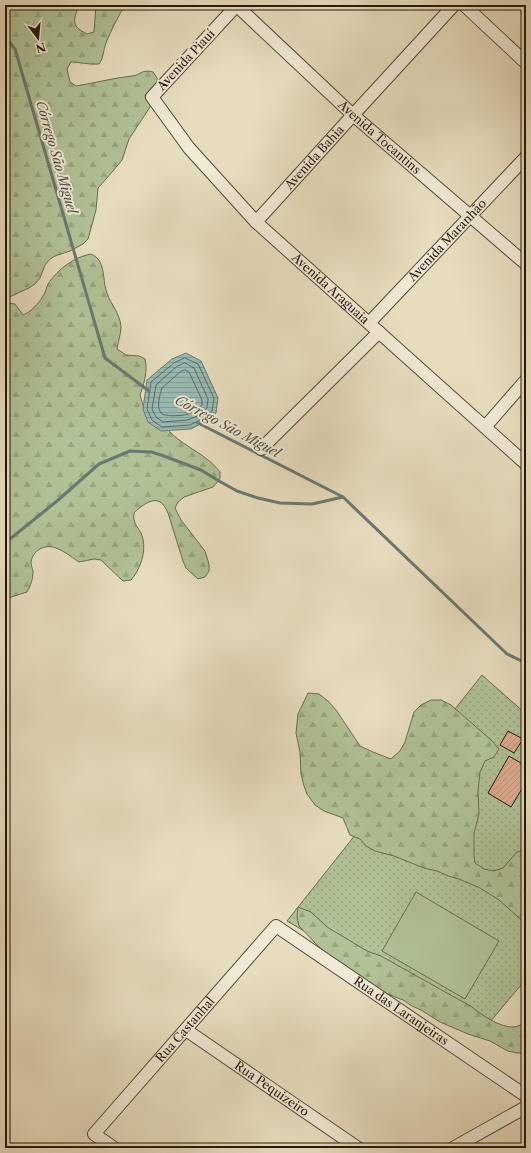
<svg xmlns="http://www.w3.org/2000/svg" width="531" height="1153" font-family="'Libre Caslon Text',serif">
<defs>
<pattern id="grass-dots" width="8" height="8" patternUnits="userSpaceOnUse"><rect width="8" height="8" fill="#b0c296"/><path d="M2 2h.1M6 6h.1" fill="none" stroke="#97a680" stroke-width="1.8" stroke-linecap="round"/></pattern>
<pattern id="forest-firs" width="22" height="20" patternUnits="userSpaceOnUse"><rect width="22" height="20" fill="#b0c296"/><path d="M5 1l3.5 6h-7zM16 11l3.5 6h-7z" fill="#97a680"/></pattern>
<pattern id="water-rules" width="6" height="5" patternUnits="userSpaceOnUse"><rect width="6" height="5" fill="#97bbb6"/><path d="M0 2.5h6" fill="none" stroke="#82a09b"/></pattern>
<pattern id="building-hatch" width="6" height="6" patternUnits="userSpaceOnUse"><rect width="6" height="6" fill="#dcad8f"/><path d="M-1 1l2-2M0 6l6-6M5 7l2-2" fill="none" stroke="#bd947a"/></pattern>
</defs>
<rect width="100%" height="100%" fill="#e7ddbe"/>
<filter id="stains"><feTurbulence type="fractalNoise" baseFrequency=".005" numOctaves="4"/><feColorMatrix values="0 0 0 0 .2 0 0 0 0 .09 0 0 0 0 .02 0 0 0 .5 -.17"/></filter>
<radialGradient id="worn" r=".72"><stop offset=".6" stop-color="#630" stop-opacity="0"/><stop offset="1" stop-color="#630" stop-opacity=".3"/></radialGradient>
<path fill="url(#grass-dots)" stroke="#6a6c50" d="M482,675L526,714V979L480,1034L287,921Z"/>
<g fill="url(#forest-firs)" stroke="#6a6c50">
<path d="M5,5H79C73,21 71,26 87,34L94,32L96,5H125C118,17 111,30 106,43C103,51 104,57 99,64C89,65 80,62 71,62L67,69L70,82L76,86C95,83 113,78 132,76C141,75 141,69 153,72L157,78V86L150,107L129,139L122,160L113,171L98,188L96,210L88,239L83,244L70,251L55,256L50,259L45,265L40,278L35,284L29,288L5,299Z"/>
<path d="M91,254C95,256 98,258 100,262C105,272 103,283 107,293C111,305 120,313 121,327C121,334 118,342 117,349L126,355L139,356L145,359C148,371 144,384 140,395C142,401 144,411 148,415C153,420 160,423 166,428C171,433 176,438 182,442C196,452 209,458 220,472V479L213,487L184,497L178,502L175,508L181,520L205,551L209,564V571L205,577L198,579L186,568L183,561L168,513C166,509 164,504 160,502C152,497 140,507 134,513C132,526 141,528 143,539C146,553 140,570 131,580L123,581L101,560L94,559L79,562C68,555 53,541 40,549C35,552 32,556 31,562C31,565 32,568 33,571C33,579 31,585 27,592L5,599V304L7,303L15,304L23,315C31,312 39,303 43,296C46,292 46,288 48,284C58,269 74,257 91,254Z"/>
<path d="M308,693L319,694L328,701L336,710L360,746L373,752L391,759L400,751L405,742L414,712L421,705L431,700H441L451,705L491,740L499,749L494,757L485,761L480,772L478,792L479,814L474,833V854L475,863L484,869L494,871L503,868L517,852L526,850V924L499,900L480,888L459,879L448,876L437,871L424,868L394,856L375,851L366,846L360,839L350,835L343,818L324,811L315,805L307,794L304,786L301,774L300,752L296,733L298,714Z"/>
<path d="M298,907L311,912L327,927L367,951L381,956L472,1007C481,1015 505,1031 518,1026C521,1025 524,1022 526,1020V1053H517L508,1051L490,1041L468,1034L440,1022L421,1010L412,1006L403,1000L385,993L356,979L334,959L319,947L299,926L297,917Z"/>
</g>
<path fill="#b0c296" stroke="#6a6c50" d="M416,892L499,941L465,999L382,951Z"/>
<path fill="url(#water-rules)" stroke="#697972" d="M186,353L201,361L218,398L216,413L204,422L191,429L161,431L148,422L143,409L147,380L172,359Z"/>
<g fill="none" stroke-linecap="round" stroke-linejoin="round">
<g stroke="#5e6960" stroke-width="1">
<path d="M185,358L198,364L214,398L212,411L202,419L190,425L162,427L152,420L147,409L151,382L174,363Z"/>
<path d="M185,363L194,368L208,399L207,408L199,415L188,420L163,422L156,417L152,409L156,385L176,367Z"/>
<path d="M185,370L189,372L202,400V405C198,409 193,412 188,414C183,416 164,417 161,413C156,407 160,394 162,388L180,372Z"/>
</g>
<g stroke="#697972" stroke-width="3">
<path d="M5,37L15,49L105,358L149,391"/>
<path d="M198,423L343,497L507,654L526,663"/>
<path d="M5,543L57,501L99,464L130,451L151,452L161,455L201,470L219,481L237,491L258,498L280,503L312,504L343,497"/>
</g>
</g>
<g fill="url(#building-hatch)" stroke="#25170b">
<path d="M508,731L523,739L514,753L500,745Z"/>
<path d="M509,756L526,766V782L511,807L488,793Z"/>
</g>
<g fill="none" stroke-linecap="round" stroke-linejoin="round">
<defs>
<g id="minor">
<path id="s1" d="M236,5L353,115L526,264"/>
<path id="s2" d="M237,5L152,97L189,148L256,222L526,464"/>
<path d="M464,5L526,63"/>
<path id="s3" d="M256,222L353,115L454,5"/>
<path id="s4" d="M369,323L526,157"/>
<path d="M485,427L526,380"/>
<path d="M261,449L379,332"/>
<path id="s5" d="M186,1030L358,1148"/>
<path id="s6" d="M114,1148L94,1134L276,926L526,1096"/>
<path d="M453,1148L526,1107"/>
</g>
</defs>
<use href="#minor" stroke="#564838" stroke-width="14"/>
<use href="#minor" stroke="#efe9d5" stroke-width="12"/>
</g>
<g text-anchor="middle" stroke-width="4" stroke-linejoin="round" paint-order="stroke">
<g font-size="12" fill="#25170b" stroke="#efe9d5">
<text transform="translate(186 60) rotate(-47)" y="4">Avenida Piauí</text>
<text dy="4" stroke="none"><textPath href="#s1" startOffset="195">Avenida Tocantins</textPath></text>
<text dy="4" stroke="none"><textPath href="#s3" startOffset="87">Avenida Bahia</textPath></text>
<text dy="4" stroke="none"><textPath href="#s4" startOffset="114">Avenida Maranhão</textPath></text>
<text dy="4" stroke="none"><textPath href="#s2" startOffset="388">Avenida Araguaia</textPath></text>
<text dy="4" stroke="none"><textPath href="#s6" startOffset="452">Rua das Laranjeiras</textPath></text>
<text dy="4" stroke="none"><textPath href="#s6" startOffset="163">Rua Castanhal</textPath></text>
<text dy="4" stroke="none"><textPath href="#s5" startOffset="104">Rua Pequizeiro</textPath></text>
</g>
<g font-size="13" font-style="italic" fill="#4d5047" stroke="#efe9d5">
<text transform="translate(57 157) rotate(74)" y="5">Córrego São Miguel</text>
<text transform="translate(228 426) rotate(28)" y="5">Córrego São Miguel</text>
</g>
</g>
<rect width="531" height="1153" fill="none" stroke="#e7ddbe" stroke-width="20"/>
<rect x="6" y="6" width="519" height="1141" fill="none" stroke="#25170b" stroke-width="2"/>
<rect x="10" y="10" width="511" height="1133" fill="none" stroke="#25170b"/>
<g transform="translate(38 38) rotate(164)" stroke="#efe9d5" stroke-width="3" paint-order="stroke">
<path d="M0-3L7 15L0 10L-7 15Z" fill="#25170b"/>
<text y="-6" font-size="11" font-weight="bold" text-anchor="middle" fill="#25170b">N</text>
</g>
<rect width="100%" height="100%" filter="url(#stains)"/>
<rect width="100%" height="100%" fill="url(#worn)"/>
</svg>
